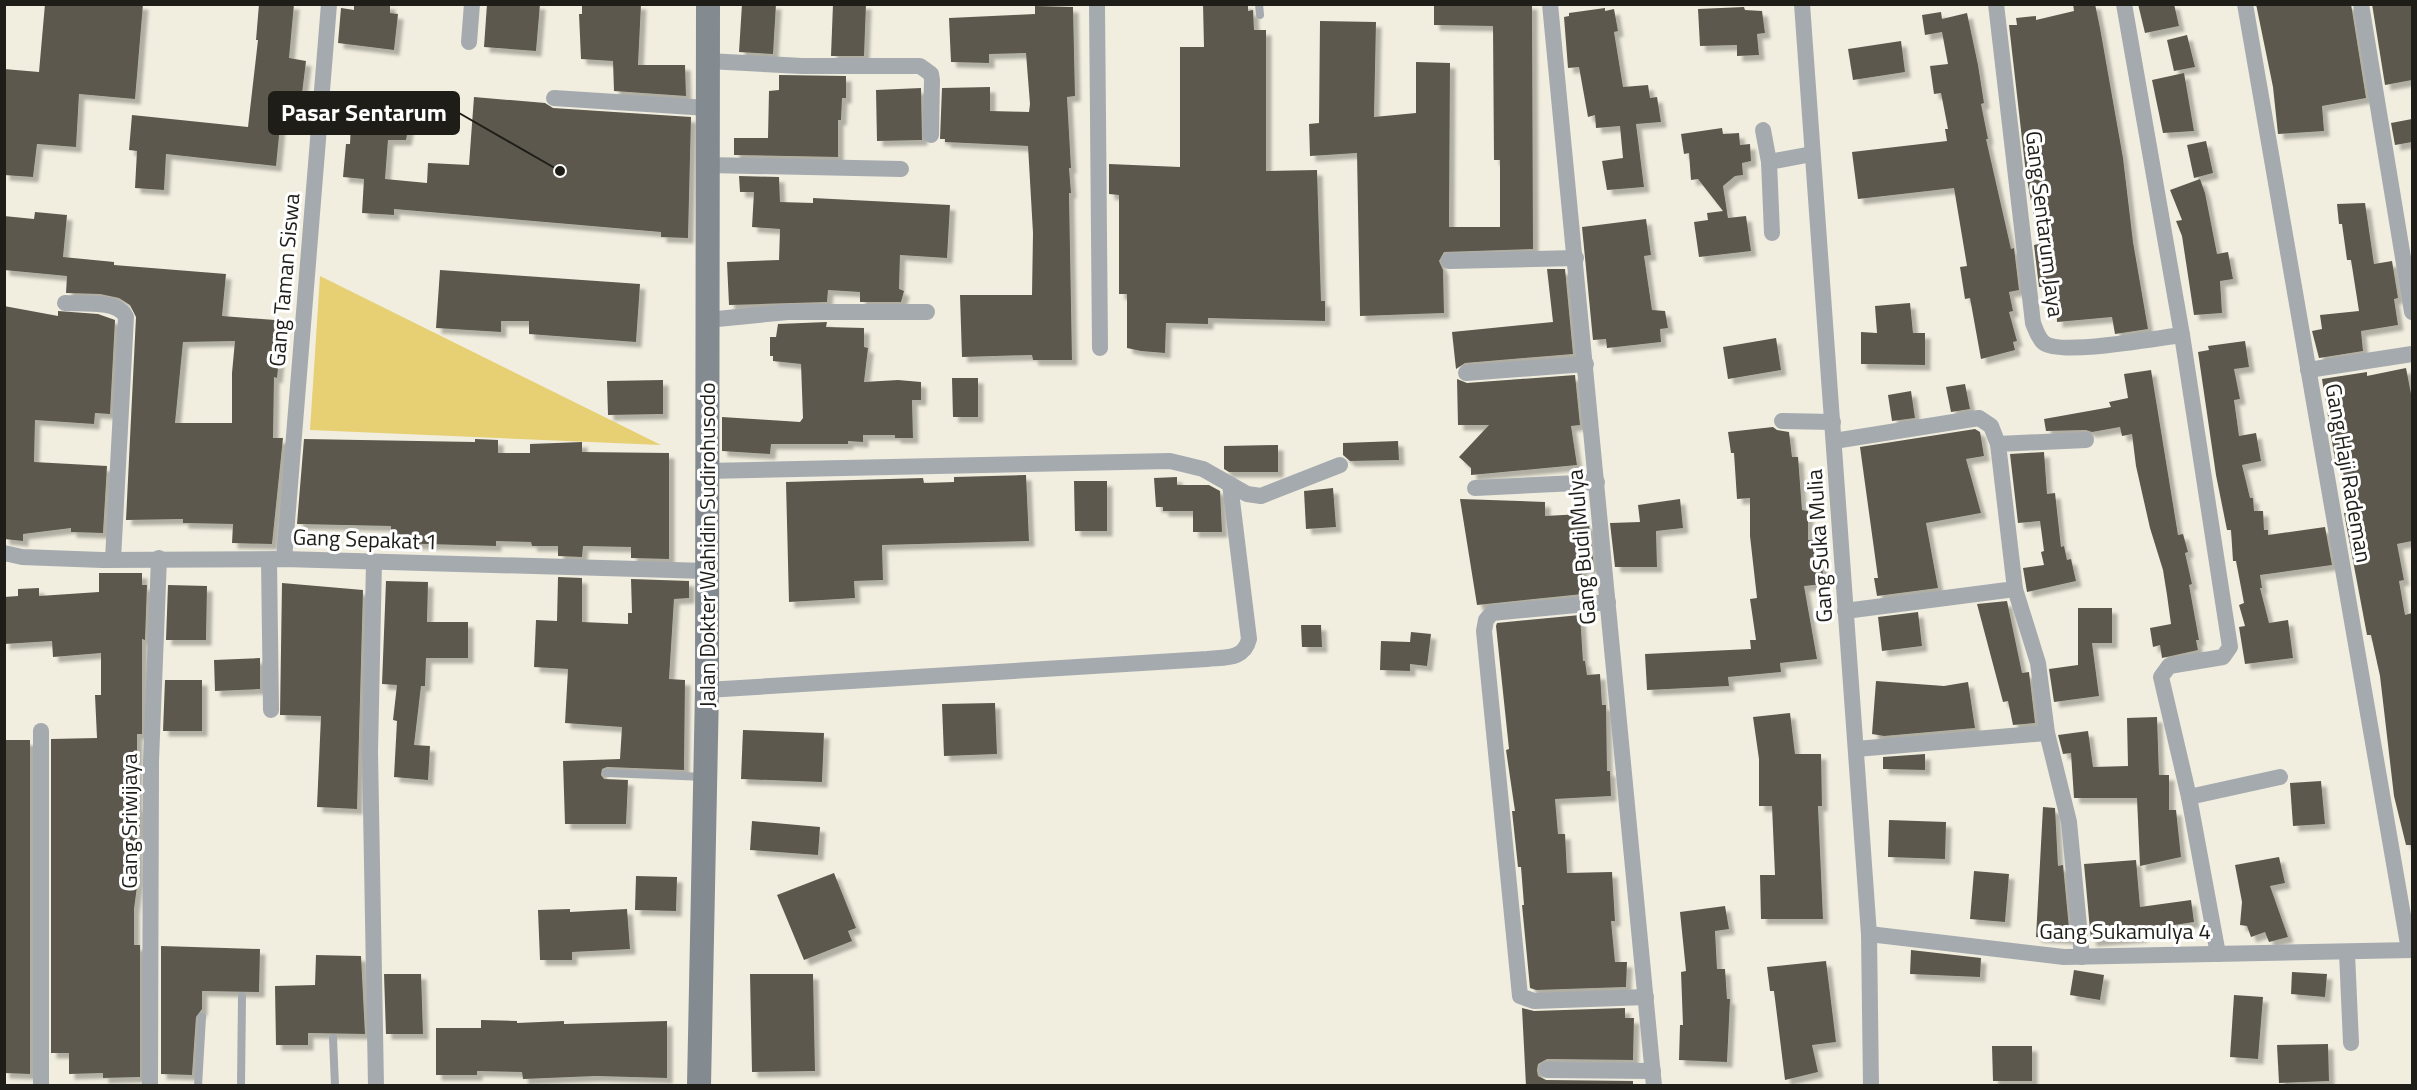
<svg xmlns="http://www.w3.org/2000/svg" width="2417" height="1090" font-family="'Titillium Web',sans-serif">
<defs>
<filter id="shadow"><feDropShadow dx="5.5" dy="5.5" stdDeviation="1.5" flood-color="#0004"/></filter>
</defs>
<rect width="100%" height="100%" fill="#f1eedf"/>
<path fill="#e7cf73" d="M320,276L661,445L310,430Z"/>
<g fill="#5c594d" fill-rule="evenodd" filter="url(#shadow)">
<path d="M45,4H143L135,99L79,94L76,147L37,144L33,177L4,175V69L39,72Z"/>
<path d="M259,4H294L289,58L306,61L299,118L281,116L276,166L166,154L164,190L135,188L137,151L129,150L132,115L248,127L258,40H256Z"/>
<path d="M354,4H390V13L398,14L394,50L338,43L341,8L354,10Z"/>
<path d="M487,4H540L536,51L484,47Z"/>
<path d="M582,4H641L638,65H685L686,96L614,91L613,61L581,59L579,14H582Z"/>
<path d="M742,4H776L773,54L739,52Z"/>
<path d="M833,4H866L864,56H831Z"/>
<path d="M1203,4H1248V11L1253,10L1254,30H1266V171L1317,170L1321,301H1325V321L1208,318V324L1166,323L1165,353L1141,351L1127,348V294H1119V195L1109,194V164L1180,167V47H1204Z"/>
<path d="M1434,4H1532L1533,249L1444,252L1439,261L1443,270L1444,313L1360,316L1357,153L1310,156L1309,124L1319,123L1320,21L1376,22L1374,117L1416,113V62L1450,63L1449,227H1500V160H1494L1493,26L1434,25Z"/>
<path d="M2073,4H2095L2100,28L2123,158L2133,242L2148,329L2115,334L2112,317L2057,322L2056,286L2039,287L2034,245L2039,244L2026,174L2009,25H2017L2016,18L2036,16V20L2074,11Z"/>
<path d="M2138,4H2174L2179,26L2145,33Z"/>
<path d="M2256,4H2351L2366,98L2322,106L2324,131L2278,134L2273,87Z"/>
<path d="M2372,4H2412V80L2385,85Z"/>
<path d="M1035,6L1073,7L1075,96L1067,97L1071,168H1069L1071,193H1069L1072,360H1033L1032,355L962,357L960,295H1032L1033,233L1028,146L945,142V139H940L942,88L990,87V111L1029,112L1030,104L1026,53L989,54V63L951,62L949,18L1035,14Z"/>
<path d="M1744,7L1745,10L1762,11L1765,33L1757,34L1759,55L1737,56V45L1700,46L1698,9Z"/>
<path d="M1605,8V11L1614,9L1618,31L1614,32L1623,87L1648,85L1650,98L1657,97L1661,122L1636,124L1644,187L1607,190L1602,161L1623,158L1620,126L1596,128L1595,115L1588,117L1579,67L1568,68L1564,17L1569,16V13Z"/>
<path d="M1941,12L1942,19L1967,13L1978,65L1984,103L1981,104L1988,139H1986L2011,249L2014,248L2019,290L2009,292L2013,311L2009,312L2017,341L2013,342L2015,350L1981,359L1970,298L1965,299L1960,267L1967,266L1954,188L1858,199L1852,152L1947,141L1945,129H1948L1941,93L1934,94L1930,66L1948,64L1942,32L1925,35L1922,15Z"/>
<path d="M2187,35L2195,67L2174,71L2167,40Z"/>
<path d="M1901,41L1905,72L1853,80L1848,49Z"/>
<path d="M2184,73L2194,131L2163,133L2152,80Z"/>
<path d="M779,75L846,76V98H842L841,120H838V157L734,155V138H768L769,91L779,90Z"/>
<path d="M921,88L922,140L877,141L876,90Z"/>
<path d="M357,93L404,95L413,104L406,140H388L385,179L427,183L428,163L469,165L474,97L545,103L553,108L691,117L688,238L661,237V232L394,209V215L362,213L364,179L343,177L346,144H350L352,102H356Z"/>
<path d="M2412,119V142L2395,145L2391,123Z"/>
<path d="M1722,128L1723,134L1739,133L1740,145L1750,144L1751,161L1742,163L1743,175L1735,176L1723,186L1728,218L1746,216L1751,251L1699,257L1694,222L1708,220L1707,213L1723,211L1698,179L1691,180L1689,153L1684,154L1681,134Z"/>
<path d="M2206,141L2213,173L2194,178L2187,145Z"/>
<path d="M739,176L779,177L780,202L813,203V198L950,205L947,258L900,255L899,289L904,291L901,302H860V292L828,290L827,302L729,305L727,262L779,260L780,229L752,227L754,192H740Z"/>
<path d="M2200,179L2205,193L2217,254L2228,252L2233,279L2220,281L2222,313L2194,315L2182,236L2176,221L2182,220L2170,190Z"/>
<path d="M2365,203L2374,264L2392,261L2398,298L2394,299L2398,325L2361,331L2363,351L2319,358L2312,331L2322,329L2320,315L2359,311L2351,260H2347L2342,224H2339L2337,204Z"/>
<path d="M35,212L67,215L63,257L114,262V265L226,274L222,316L275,320L273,348L280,349L277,378L274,377L273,438H283L272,544L232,543L233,524L183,523V519L126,520L136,317L130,305L119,298L100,294L66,293L67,276L4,270V216L34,219ZM235,341L232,373V423H175L183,342Z"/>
<path d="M1646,219L1651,255L1644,256L1652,310L1665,311L1668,328L1660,329L1661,342L1607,348L1606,339L1593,340L1582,227Z"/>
<path d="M1547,269H1565L1573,354L1465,363L1456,369L1452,332L1553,322Z"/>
<path d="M440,270L640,284L636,342L529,334V321H501V332L436,328Z"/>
<path d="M1910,303L1913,333H1925V365L1861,364V332L1877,333L1875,306Z"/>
<path d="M4,306L58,316V311L98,314L115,320L110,414L95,413L94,424L35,420L34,462L107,466L103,533L71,532V528L23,534V541L4,539Z"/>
<path d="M827,322L826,327L864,328V347L868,348L864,382L898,380L921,382V400H912L913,438H895V435H863V442L848,441V444H771L770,454L722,451V417L800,422L803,418L801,364L773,361V356H770V337H776L778,324Z"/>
<path d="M1776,338L1781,370L1728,379L1723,347Z"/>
<path d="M2245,341L2249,367L2234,369L2240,399L2234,400L2239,436L2256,433L2261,461L2242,465L2250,498H2253L2254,511H2263L2264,530H2268V535L2325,527L2332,565L2260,575L2262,588H2260L2269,623L2288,620L2293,658L2245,664L2239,627L2245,626L2239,605L2244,603L2236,561H2233L2231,530H2227L2216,475L2198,352L2209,350L2208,346Z"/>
<path d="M2406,368L2412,399V541L2397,544L2404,580L2399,581L2405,615L2412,613V845H2406L2394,796L2380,676L2371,635H2367L2344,513L2352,512L2340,459L2335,460L2322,379L2367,372V376Z"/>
<path d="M2151,370L2178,535L2183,534L2188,552L2185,553L2192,584L2189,585L2199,640H2196L2198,650L2162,658L2160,645L2153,647L2150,628L2171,624L2167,595L2163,570L2150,528L2136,466L2132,434L2122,436L2120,427L2092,432L2086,430L2046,431L2044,419L2111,407L2109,402L2128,398L2124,374Z"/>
<path d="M1575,375L1580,425L1571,426L1577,465L1471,475V468L1459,457L1489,425H1458L1457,379L1467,383Z"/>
<path d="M952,378H978V417H953Z"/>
<path d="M663,380V414L608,415L607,381Z"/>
<path d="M1965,384L1970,409L1951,412L1946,387Z"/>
<path d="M1911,391L1915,418L1892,421L1888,395Z"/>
<path d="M1773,427L1777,430L1789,432L1792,457H1798L1802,510L1808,511V540L1819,539L1824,584L1804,586L1817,659L1780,663L1781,672L1728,677L1729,686L1647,690L1645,654L1751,649L1750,640H1756L1750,599L1757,598L1750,536V498L1737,499L1734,453H1731L1728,432Z"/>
<path d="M1975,429L1980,432L1984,456L1966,459L1981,513L1926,523L1938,588L1877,596L1874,578H1878L1860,447Z"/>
<path d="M304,439L475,442V439L498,440V453H530V444L582,442V452L669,453V559L631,558V547L583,546L582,557L558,556V546H532L531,542L496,541V546L391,543V526L297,524Z"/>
<path d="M1398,441L1399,460L1350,461L1343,455V443Z"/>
<path d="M1278,445V472H1229L1224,469V446Z"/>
<path d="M2044,452L2047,494L2055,493L2061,547L2064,546L2067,560L2071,559L2076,581L2027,592L2023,568L2044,565L2041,552L2044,551L2040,521L2018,523L2010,454Z"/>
<path d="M1026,475L1029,541L882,545L883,580L854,581L855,598L789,602L786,482L923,478L924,483L954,482V477Z"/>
<path d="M1177,477V485H1209L1220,491L1222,532H1193V511H1163V507H1156L1154,478Z"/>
<path d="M1074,481H1107V531H1075Z"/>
<path d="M1333,488L1336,527L1306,529L1304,491Z"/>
<path d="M1460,499L1545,502V516L1582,514L1583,524H1589L1594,568H1582L1583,594L1477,605Z"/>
<path d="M1680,499L1683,528L1656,531L1657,567H1615L1610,523L1640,522L1638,505Z"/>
<path d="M99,573H142V585H147L145,640L142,639V734H137V806H139L140,834H137L138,879L134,909V945H140V1077L103,1078V1073L69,1074V1053H51V739L97,738L95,695H101V653L53,657L52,641L4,644V597L18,596V589L39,588V596L99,592Z"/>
<path d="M558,577L582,578V622L628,624V613H632L631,579L689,581V598L674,599L669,679L685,680L684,770L607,767L602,769L601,775L604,779L628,780L626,824H565L563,761L620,759L622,727L565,723L568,669L534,667L536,620L557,621Z"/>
<path d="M386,581L428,582L427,622H468V658H426L425,686H421L414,745L430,746L428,780L394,777L397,721L393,720L397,685L382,684Z"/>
<path d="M282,583L363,590L357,809L317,807L321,716L280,715Z"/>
<path d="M168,585L207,586L206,640H166Z"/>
<path d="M2007,601L2022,673L2029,672L2035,723L2013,725L2008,701L2003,702L1977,604Z"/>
<path d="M2078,608H2112V643H2092L2099,696L2054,702L2049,669L2078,665Z"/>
<path d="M1918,612L1922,646L1882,651L1878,617Z"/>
<path d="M1580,615L1583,661H1585L1587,675L1600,674L1602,705H1606L1607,771H1610L1611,796L1555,799L1558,834H1565L1567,873L1612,872L1615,921H1611L1615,962H1627L1626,987L1536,990L1530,988L1522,905H1524L1521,867H1518L1512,811H1515L1506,750L1509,749L1496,626L1497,623Z"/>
<path d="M1301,625H1321L1322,647H1302Z"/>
<path d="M1411,632L1431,634L1427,666L1410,664V671L1380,670L1381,641L1410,642Z"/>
<path d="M260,658V689L215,691L214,660Z"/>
<path d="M165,680H202V731H163Z"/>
<path d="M1876,681L1944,686L1968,682L1975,728L1884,736L1872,734Z"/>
<path d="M995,703L997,754L944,756L942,704Z"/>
<path d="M1790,713L1795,754H1821L1822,806H1818L1823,919H1761L1760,875H1775L1772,806H1759V759L1753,717Z"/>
<path d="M2157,717L2159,775H2169V810H2176L2181,857L2140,866L2137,798H2074L2071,753L2063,754L2058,735L2088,731L2093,767L2128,766L2127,718Z"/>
<path d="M743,730L824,733L822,782L741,779Z"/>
<path d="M4,740H30V1074L4,1073Z"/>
<path d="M1925,754V770L1883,769V757Z"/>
<path d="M2321,781L2325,824L2293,826L2290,783Z"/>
<path d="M2043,807L2055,808L2058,866L2063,865L2070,939L2036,937Z"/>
<path d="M1889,820L1946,822L1945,859L1888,857Z"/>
<path d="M752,821L820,827L818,855L750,850Z"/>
<path d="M2279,857L2285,883L2270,886L2288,937L2269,942L2265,932L2251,937L2247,926L2240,925L2242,902L2235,865Z"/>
<path d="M2136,860L2140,907L2191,900L2194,922L2142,930V937L2091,941L2084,864Z"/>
<path d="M1974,871L2009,874L2005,922L1970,919Z"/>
<path d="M834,873L856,928L848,931L852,941L804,960L777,895Z"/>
<path d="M636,876L677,877L676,911L635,910Z"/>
<path d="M1725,906L1729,929L1715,931L1717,969H1725L1727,999H1730L1727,1062L1679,1060L1680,1025H1683L1681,972L1686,971L1680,912Z"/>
<path d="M570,909V912L627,909L630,949L572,952V960H540L538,910Z"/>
<path d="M161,946L260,949L259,992L202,991V1009L196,1017L192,1075L161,1074Z"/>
<path d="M1911,950L1981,958L1980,977L1910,974Z"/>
<path d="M316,955L361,956L365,1034L308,1033V1045H276L275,986L315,985Z"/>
<path d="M1826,961L1836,1042L1812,1045L1818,1072L1785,1080L1774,991H1770L1767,967Z"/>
<path d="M2074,970L2104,975L2100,1000L2070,995Z"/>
<path d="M2292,972L2327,974L2325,997L2291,994Z"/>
<path d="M384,974H421L423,1034H386Z"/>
<path d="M750,974H813L815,1071L752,1072Z"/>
<path d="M2234,995L2263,997L2258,1059L2230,1057Z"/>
<path d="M1522,1008L1534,1011L1625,1008V1018H1634L1633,1060L1547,1059L1538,1064L1537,1070L1538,1076L1546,1080L1633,1081V1086H1526Z"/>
<path d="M481,1020L517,1021V1023L564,1021V1024L667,1021V1078L596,1076L523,1079L522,1072L477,1071V1075H436V1028H481Z"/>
<path d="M2328,1044L2329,1081L2279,1083L2277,1045Z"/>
<path d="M1992,1046H2032V1081H1993Z"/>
</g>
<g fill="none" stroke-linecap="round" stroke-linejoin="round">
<g stroke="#a5aaaf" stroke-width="8">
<path d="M1259,4L1260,15"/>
<path d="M607,773L705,777"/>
<path d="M333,1038L335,1086"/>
<path d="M198,1086L202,1017"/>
<path d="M241,1086L242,996"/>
</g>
<g stroke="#a5aaaf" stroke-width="16">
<path d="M1097,4L1100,348"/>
<path d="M1550,4L1654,1086"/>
<path d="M1802,4L1869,934L1871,1086"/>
<path d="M1996,4L2033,323C2036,330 2038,338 2044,343C2061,356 2157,338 2182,335"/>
<path d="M2124,4L2182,335L2230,647L2223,657L2169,666L2161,677L2189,797L2218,954"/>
<path d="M2245,4L2409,950"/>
<path d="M2361,4L2412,312"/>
<path d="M469,42L472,4"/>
<path d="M708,61L802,66H920L931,74L932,80L931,135"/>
<path d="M554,98L708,108"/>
<path d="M1763,130L1769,162"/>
<path d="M708,165L901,169"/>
<path d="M1772,233L1769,162L1812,154"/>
<path d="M1449,261L1576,258"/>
<path d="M65,303C82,304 118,300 126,317L113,559"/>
<path d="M707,320L788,312H927"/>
<path d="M2308,370L2412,354"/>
<path d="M1466,373L1586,364"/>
<path d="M1782,421L1833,422"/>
<path d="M1834,441L1979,418L1991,426L1998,444"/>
<path d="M707,471L1170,461L1203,469L1247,494L1261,496L1340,465"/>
<path d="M1475,488L1597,482"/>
<path d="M4,553L22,557L102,560L284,559L707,571"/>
<path d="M284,559L329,4"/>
<path d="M269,560L271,710"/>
<path d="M374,562L370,752L376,1086"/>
<path d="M2015,589L2038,663L2047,733L2069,822L2082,957"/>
<path d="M1608,602L1492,613L1486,620L1484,631L1520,996L1534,1001L1646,997"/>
<path d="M1845,611L2015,589L1998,444L2086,440"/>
<path d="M707,690L1207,659C1225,657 1244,660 1249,639L1230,484"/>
<path d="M41,731V1086"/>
<path d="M1856,749L2047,733"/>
<path d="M2189,797L2280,777"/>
<path d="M1869,934L2064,957L2412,950"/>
<path d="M2347,953L2351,1043"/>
<path d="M1547,1070L1653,1071"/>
<path d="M150,1086L151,761L159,558"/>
</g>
<path stroke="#838a90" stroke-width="24" d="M699,1086L707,690L708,4"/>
</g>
<g text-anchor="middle" stroke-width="6" stroke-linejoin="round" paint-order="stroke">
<g font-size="22" fill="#1e1d18" stroke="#fff">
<text transform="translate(2045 224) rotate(83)" y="8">Gang Sentarum Jaya</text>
<text transform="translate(284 280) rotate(-85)" y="8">Gang Taman Siswa</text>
<text transform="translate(2349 473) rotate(80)" y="8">Gang Haji Rademan</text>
<text transform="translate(365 539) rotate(2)" y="8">Gang Sepakat 1</text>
<text transform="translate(707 545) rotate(-90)" y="8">Jalan Dokter Wahidin Sudirohusodo</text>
<text transform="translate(1819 546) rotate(-94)" y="8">Gang Suka Mulia</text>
<text transform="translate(1581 547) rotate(-95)" y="8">Gang Budi Mulya</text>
<text transform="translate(129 821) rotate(-90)" y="8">Gang Sriwijaya</text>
<text x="2125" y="939">Gang Sukamulya 4</text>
</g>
</g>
<path fill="none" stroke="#1e1d18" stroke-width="2" d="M560 171L459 113"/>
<circle fill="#1e1d18" stroke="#fff" stroke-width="2" cx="560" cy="171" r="6"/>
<rect fill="#1e1d18" stroke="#1e1d18" stroke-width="2" x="269" y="92" width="190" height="42" rx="6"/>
<g font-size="24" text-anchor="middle" font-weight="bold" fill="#fff">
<text x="364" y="121">Pasar Sentarum</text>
</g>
<rect width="2417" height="1090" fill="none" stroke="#1e1d18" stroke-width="12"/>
</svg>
